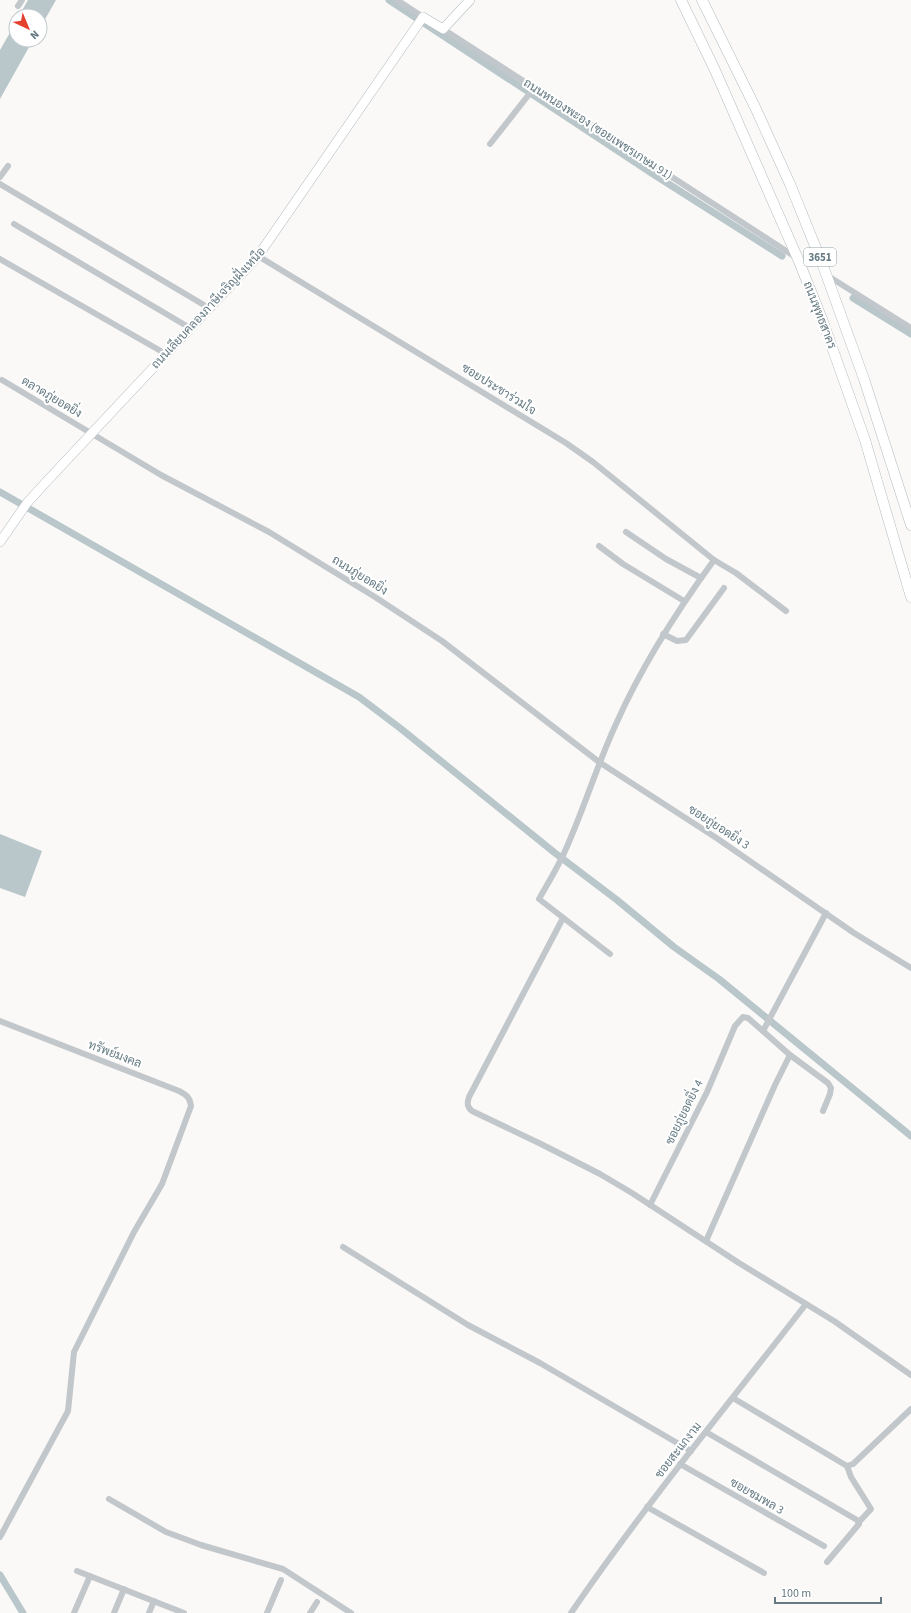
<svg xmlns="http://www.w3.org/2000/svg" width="911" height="1613" font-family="'Source Sans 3',Sarabun,sans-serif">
<rect width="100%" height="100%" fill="#faf9f8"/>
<g fill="#b9c7ca">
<path d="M28,0H56L40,28V16H19Z"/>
<path d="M16,22V40H33L0,99V50Z"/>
<path d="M0,834L42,851L25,897L0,888Z"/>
</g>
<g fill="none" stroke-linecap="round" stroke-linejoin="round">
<g stroke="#b9c7ca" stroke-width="7">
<path d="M389,0L653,174L782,256"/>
<path d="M853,298L911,334"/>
<path d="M0,492L359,697L400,728L555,853L617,900L674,947L719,979L911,1136"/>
<path d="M0,1575L23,1613"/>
</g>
<defs>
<path id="secondary" d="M0,542L27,503L47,481L258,256L423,17L443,29L470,0"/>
<g id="primary">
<path d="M681,0L714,68L798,259L822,319L865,440L911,597"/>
<path d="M702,0L755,107L790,184L822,263L864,379L911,525"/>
</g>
</defs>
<use href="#secondary" stroke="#b3bbbf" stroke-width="10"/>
<use href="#primary" stroke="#b5bbbe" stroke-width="11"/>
<g stroke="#c1c7ca" stroke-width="6">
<path d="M397,0L423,17"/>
<path d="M18,6L22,0"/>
<path d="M443,29L797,258"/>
<path d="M490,144L534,88"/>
<path d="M0,177L8,166"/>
<path d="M0,184L209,308"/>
<path d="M14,224L190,328"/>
<path d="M258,256L566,443L593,462L714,560L736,573L786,611"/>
<path d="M0,259L166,354"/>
<path d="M828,276L911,328"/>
<path d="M2,380L161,475L269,532L375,597L442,641L599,762L718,839L854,933L911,968"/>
<path d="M626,532L666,559L701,578"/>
<path d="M599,546L623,564L684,601"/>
<path d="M663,634L677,641L686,640L724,588"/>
<path d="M563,918L469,1097C467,1103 467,1107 472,1111L541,1144L600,1174L632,1193L739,1263L834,1321L911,1375"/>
<path d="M610,954L539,899C548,883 558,867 565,851C584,809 597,765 616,724C642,665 677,611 714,560"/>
<path d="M0,1021L179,1091C187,1095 190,1098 191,1106L162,1184L134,1232L74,1352L68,1411L0,1537"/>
<path d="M763,1031L826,913"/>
<path d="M650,1205L707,1092L735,1026L743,1017L748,1018L790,1055L828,1083L831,1088L830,1094L823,1111"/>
<path d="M706,1241L775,1085L790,1055"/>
<path d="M343,1247L468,1325L540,1363L691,1451"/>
<path d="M733,1398L847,1466L853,1464L911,1409"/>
<path d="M706,1432L857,1520L859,1524L827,1562"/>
<path d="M680,1464L824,1546"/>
<path d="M847,1466L851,1477L871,1509L859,1522"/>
<path d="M109,1499L166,1532L201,1545L283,1569L351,1613"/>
<path d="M647,1507L764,1573"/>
<path d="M77,1571L184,1613"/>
<path d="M74,1613L90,1576"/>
<path d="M114,1613L124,1589"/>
<path d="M149,1613L154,1601"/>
<path d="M267,1613L281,1580"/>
<path d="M310,1613L317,1602"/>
<path d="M571,1613C644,1506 727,1406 806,1304"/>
</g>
<use href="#secondary" stroke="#fff" stroke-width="9"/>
<use href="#primary" stroke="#fff" stroke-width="10"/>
</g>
<g text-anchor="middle" stroke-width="4" stroke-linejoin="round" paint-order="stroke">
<rect fill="#fff" stroke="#93a2a8" stroke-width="1" x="804" y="248" width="32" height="18" rx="3"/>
<g font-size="11" font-weight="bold" fill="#657a83">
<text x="820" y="261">3651</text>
</g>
<g font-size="12" fill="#657a83" stroke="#fff">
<text transform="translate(598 129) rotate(33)" y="4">ถนนหนองพะอง (ซอยเพชรเกษม 91)</text>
<text transform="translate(208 308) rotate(-47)" y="4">ถนนเลียบคลองภาษีเจริญฝั่งเหนือ</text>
<text transform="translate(820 315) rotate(69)" y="4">ถนนพุทธสาคร</text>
<text transform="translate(499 389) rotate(32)" y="4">ซอยประชาร่วมใจ</text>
<text transform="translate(52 397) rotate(31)" y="4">ตลาดภู่ยอดยิ่ง</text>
<text transform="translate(360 575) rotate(32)" y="4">ถนนภู่ยอดยิ่ง</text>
<text transform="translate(719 827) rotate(33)" y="4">ซอยภู่ยอดยิ่ง 3</text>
<text transform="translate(115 1054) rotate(21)" y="4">ทรัพย์มงคล</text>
<text transform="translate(684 1112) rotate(-64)" y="4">ซอยภู่ยอดยิ่ง 4</text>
<text transform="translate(678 1450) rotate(-52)" y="4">ซอยสะแกงาม</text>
<text transform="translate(757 1496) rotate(30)" y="4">ซอยชมพล 3</text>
</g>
</g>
<g transform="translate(28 28) rotate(136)"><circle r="19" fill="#ffffff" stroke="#c1cacd"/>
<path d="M0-3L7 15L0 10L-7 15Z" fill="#e4402e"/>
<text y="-6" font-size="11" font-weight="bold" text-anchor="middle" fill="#657a83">N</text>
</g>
<path d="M775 1597v6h106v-6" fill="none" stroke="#657a83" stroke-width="2"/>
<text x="781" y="1597" font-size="12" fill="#657a83" stroke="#ffffff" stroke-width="3" paint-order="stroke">100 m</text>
</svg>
